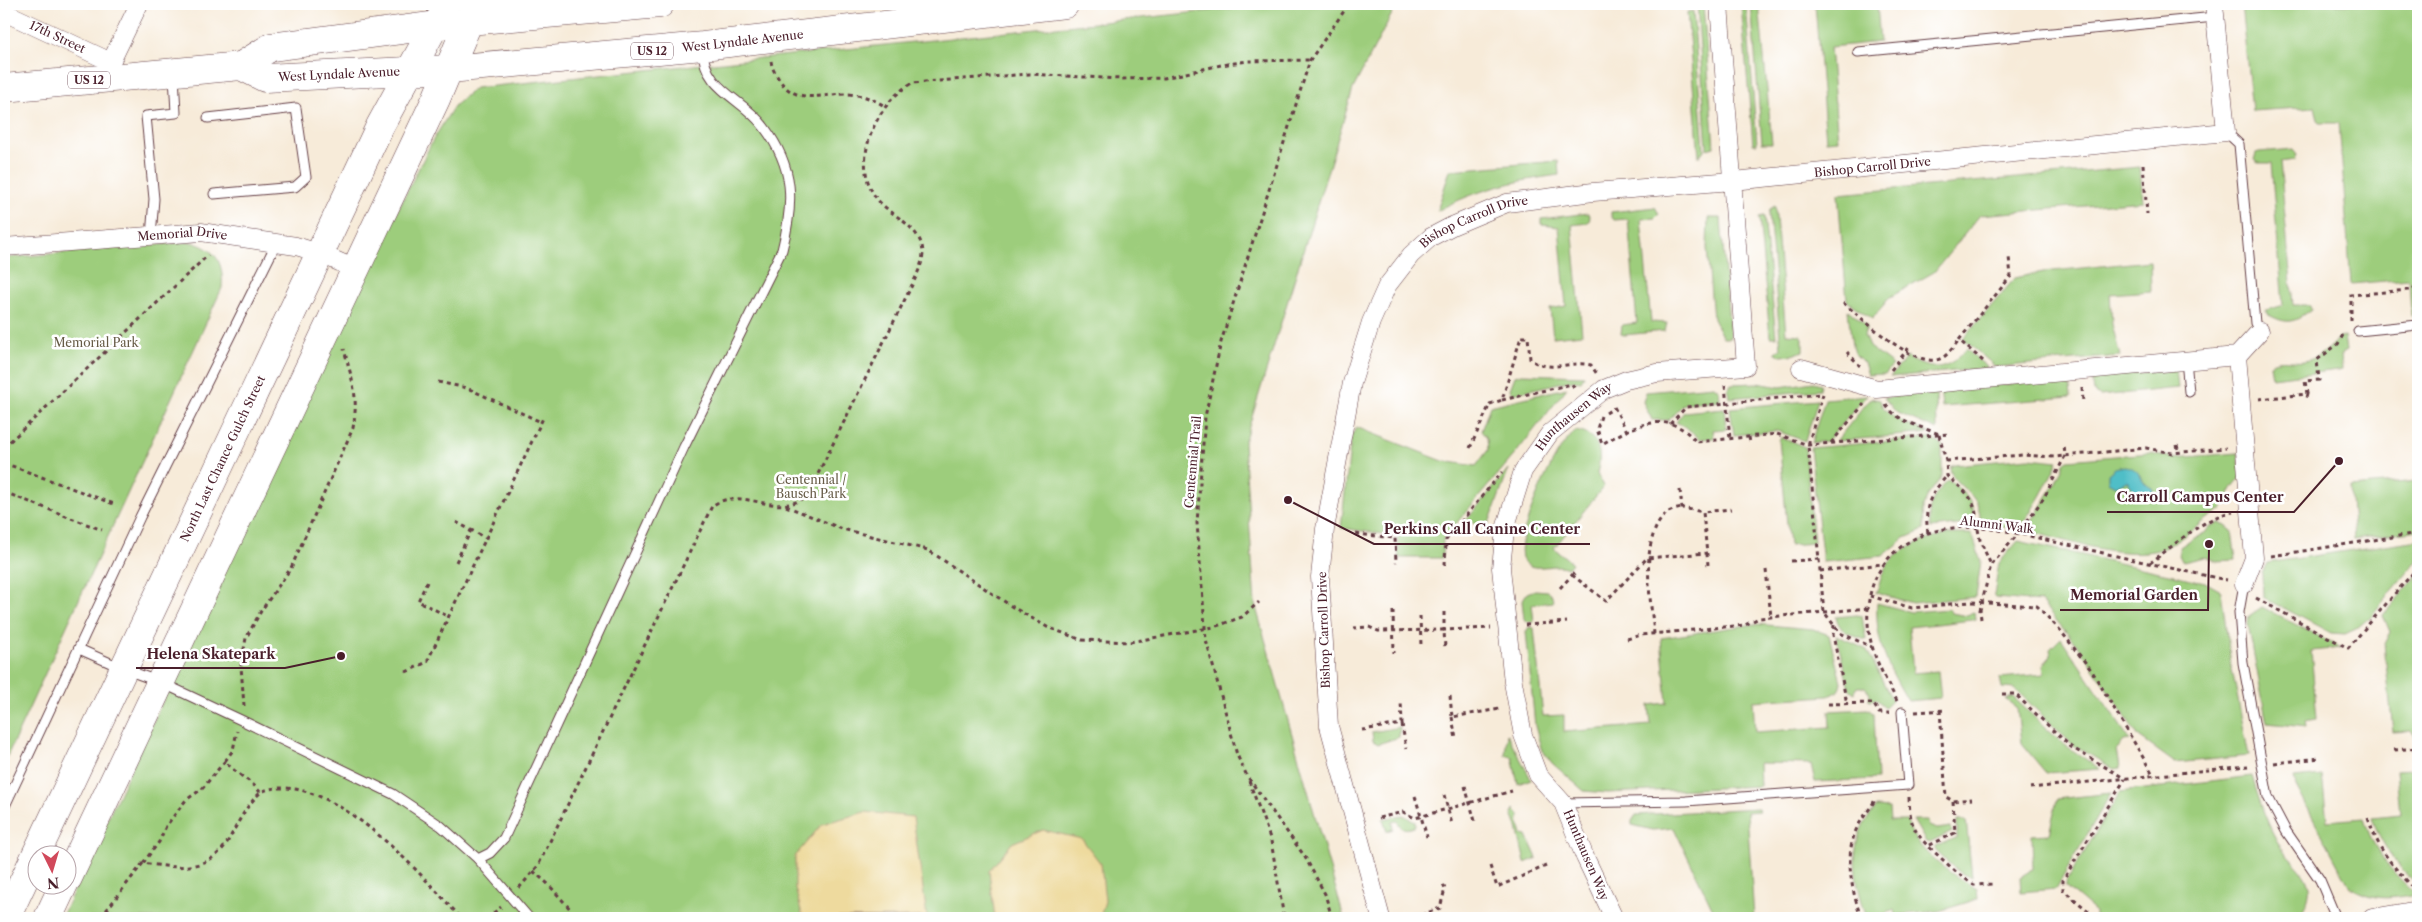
<svg xmlns="http://www.w3.org/2000/svg" width="2422" height="922" font-family="'Libre Caslon Text',serif">
<rect width="100%" height="100%" fill="#fff"/>
<filter id="ink" filterUnits="userSpaceOnUse"><feTurbulence type="fractalNoise" baseFrequency=".02" numOctaves="2"/><feDisplacementMap in="SourceGraphic" scale="10" xChannelSelector="R" yChannelSelector="G"/><feConvolveMatrix kernelMatrix="1 2 1 2 8 2 1 2 1" color-interpolation-filters="sRGB"/></filter>
<filter id="wash" filterUnits="userSpaceOnUse"><feTurbulence type="fractalNoise" baseFrequency=".0096" numOctaves="4" result="noise"/><feDisplacementMap in="SourceGraphic" scale="20" xChannelSelector="R" yChannelSelector="G"/><feGaussianBlur stdDeviation="1.12" result="paint"/><feColorMatrix in="noise" values="0 0 0 0 0 0 0 0 0 0 0 0 0 0 0 0 0 1.4 0 .05"/><feComposite in="paint" operator="in"/></filter>
<g filter="url(#wash)">
<rect width="100%" height="100%" fill="#f7ebd9"/>
<g fill="#9dcd7c" stroke="#747654">
<path d="M1275,4H1397L1353,89L1244,443L1255,604L1344,918H61L338,328L433,140L454,106L475,88Z"/>
<path d="M1697,4H1703L1714,147L1707,149Z"/>
<path d="M1741,4H1746L1757,144H1753Z"/>
<path d="M1751,4H1759L1772,143H1762Z"/>
<path d="M1815,4H1877L1880,42L1830,47L1838,140L1826,141Z"/>
<path d="M2241,4H2418V316H2411L2409,279L2351,284L2339,123H2319L2315,107L2252,111Z"/>
<path d="M1693,11L1704,150L1699,157L1687,12Z"/>
<path d="M2293,149L2297,154L2295,160L2280,162L2293,305H2310L2311,310C2294,323 2287,325 2267,314L2266,310L2283,305L2271,163H2258L2254,160L2256,153L2259,152Z"/>
<path d="M1558,161L1559,175C1515,181 1477,189 1437,211L1450,170Z"/>
<path d="M2140,167L2143,201L1980,215L1934,272L1890,297L1872,319L1847,301L1838,194Z"/>
<path d="M1775,206L1786,334L1801,335L1803,338V351L1792,355L1781,356L1775,352L1781,349L1769,214L1770,209Z"/>
<path d="M1655,207L1659,214L1655,218L1641,219L1651,322L1667,323L1665,331L1624,335L1621,334L1622,325L1637,323L1628,219L1614,220L1611,216V212Z"/>
<path d="M1588,213L1590,219L1587,223L1572,225L1582,334L1553,337L1550,309L1566,306L1559,227L1542,225V219Z"/>
<path d="M1764,216L1776,337H1770L1759,217Z"/>
<path d="M1708,218H1721L1730,338H1723L1713,319L1707,248Z"/>
<path d="M191,242C216,249 224,262 222,288L4,763V258Z"/>
<path d="M2150,261L2151,291L2110,294L2112,324L2120,356L1996,367L1963,339L2015,278L2043,272Z"/>
<path d="M1848,310L1867,326L1864,335L1869,347L1893,365L1885,374L1868,375L1864,363L1854,353L1852,347Z"/>
<path d="M2344,336L2346,351L2341,354L2342,369L2338,370L2272,378L2270,364C2280,357 2293,363 2305,361C2320,358 2329,347 2340,337Z"/>
<path d="M1966,349L1988,368L1890,377L1907,357C1930,372 1948,371 1966,349Z"/>
<path d="M2176,370L2178,388L2100,396L2094,393L2092,376Z"/>
<path d="M1522,374L1584,376L1581,381L1572,380L1512,394L1510,389L1515,376Z"/>
<path d="M2069,379L2071,397L1942,407L1940,390Z"/>
<path d="M1813,382L1821,384L1820,390L1729,398L1728,390L1731,384L1757,383L1780,387Z"/>
<path d="M1714,386L1719,390L1720,400L1685,403L1668,420H1652L1643,402L1646,392Z"/>
<path d="M1567,388L1516,453L1443,539L1442,558H1399L1397,536L1341,528L1351,439L1356,427L1443,461L1476,466L1488,450L1487,438L1481,431L1490,406Z"/>
<path d="M1936,391L1937,430L1896,412L1884,398Z"/>
<path d="M1867,395L1827,441L1811,443L1825,399Z"/>
<path d="M1871,398L1880,400C1885,419 1913,426 1929,433L1836,441Z"/>
<path d="M1818,400L1805,441L1777,431L1734,435L1730,408Z"/>
<path d="M1724,408L1726,429L1713,430L1714,438L1700,439L1687,428L1676,422L1684,412Z"/>
<path d="M1575,431C1599,434 1603,452 1597,473L1604,486L1554,548L1572,563L1568,568C1555,562 1537,572 1526,564C1507,551 1550,464 1560,449C1565,443 1570,437 1575,431Z"/>
<path d="M1781,437L1805,447L1814,543L1789,545L1779,440Z"/>
<path d="M1926,438L1932,439L1942,445V476L1927,497L1923,507L1924,530L1905,538L1883,556L1823,562L1810,448Z"/>
<path d="M2151,453L2174,458L2238,453L2241,478C2230,487 2229,497 2222,509C2204,520 2187,535 2168,546C2135,564 2064,540 2028,531V527L2056,482L2064,463L2068,460Z"/>
<path d="M2029,458L2058,461C2047,485 2034,509 2018,529L1981,524C1980,518 1980,510 1977,504C1971,490 1951,483 1950,467L1954,465Z"/>
<path d="M1509,469L1489,523H1464Z"/>
<path d="M1948,480C1966,494 1973,499 1975,523L1931,528C1925,508 1934,495 1948,480Z"/>
<path d="M2418,481V530L2354,539L2350,487Z"/>
<path d="M2219,523L2226,526L2232,531L2236,560L2217,561L2205,557L2183,562L2179,554L2180,547L2196,536L2205,533L2209,527Z"/>
<path d="M1952,534H1972L1981,561L1976,597L1912,603L1876,593C1880,584 1882,571 1888,564C1903,546 1930,537 1952,534Z"/>
<path d="M2418,540V560L2371,616L2356,629L2345,634L2331,633L2263,597L2262,573L2267,563Z"/>
<path d="M2018,541L2205,582L2221,591L2231,664L2249,756L2175,763L2139,737L2081,650L2041,602L1996,598L1994,595L1999,563Z"/>
<path d="M2418,575V739L2411,731L2393,732L2384,644L2390,632L2383,615Z"/>
<path d="M1535,590L1547,591L1552,595L1553,602L1532,604L1534,622H1529L1524,619L1522,601L1527,593Z"/>
<path d="M1877,603L1911,612L1949,609L1951,613L1968,616L1972,612L1975,613L1976,619L1973,620L1909,627L1913,673L1938,671L1941,698L1908,701C1888,667 1875,643 1877,603Z"/>
<path d="M2262,607L2341,648L2311,651L2317,719L2305,721L2306,727L2267,723L2248,624L2249,616Z"/>
<path d="M1857,615L1862,616L1866,640C1852,635 1840,633 1836,617Z"/>
<path d="M1755,624L1813,629L1829,635L1841,682C1840,691 1836,694 1828,696L1753,701L1755,732L1830,727L1829,711L1868,709L1874,714L1877,779L1815,782L1811,764L1759,763L1760,786L1607,793L1584,791L1552,763L1541,748L1535,726L1526,632L1529,627L1534,628L1543,716L1564,715V732L1651,725L1649,705L1667,703L1661,638Z"/>
<path d="M1836,635L1867,650L1892,700L1885,707L1876,699L1869,700L1870,693L1865,687H1858L1854,693L1849,688Z"/>
<path d="M2061,638L2130,740L2124,741L2117,749L2120,768L2114,769L2072,744L2015,689L2002,688L2000,678L2044,674L2043,665L2051,656L2050,649Z"/>
<path d="M2013,697L2062,743L2100,769L2046,773L2021,743L2017,708L2005,699Z"/>
<path d="M1400,727L1399,737L1378,744L1373,741L1372,732Z"/>
<path d="M1507,734L1531,779L1518,784L1512,757L1505,755Z"/>
<path d="M2418,760V885C2397,866 2381,845 2372,817L2400,814L2396,770L2413,769Z"/>
<path d="M2322,775L2327,821L2364,818C2372,849 2392,873 2416,894C2389,899 2374,901 2350,887L2296,786L2294,778Z"/>
<path d="M2252,776C2259,800 2268,828 2282,849C2290,861 2304,869 2308,883C2312,894 2305,910 2296,918H2095V912L2066,887V883L2120,792Z"/>
<path d="M2111,793L2056,889L2021,892L2020,877L2033,869L2032,835L2049,834L2057,799Z"/>
<path d="M1876,807L1889,808L1890,821H1907C1915,851 1952,875 1977,889L1978,899L1939,911L1895,915L1894,910L1888,911L1882,917L1867,918C1858,890 1849,859 1861,830C1864,822 1871,815 1876,807Z"/>
<path d="M1758,808L1759,811L1747,812L1754,918H1717L1674,828L1653,830L1632,825V821L1636,815Z"/>
<path d="M1514,809L1520,816L1518,820L1522,835L1527,836L1537,858L1525,863L1517,827L1512,814Z"/>
<path d="M1403,815L1415,821V826C1406,830 1402,830 1397,821L1392,822L1393,829L1387,831L1383,819Z"/>
<path d="M1913,820H1928L1929,826L1937,829L1951,827L1952,832L1930,843L1926,842Z"/>
<path d="M1957,820H1966L1972,877C1959,876 1945,859 1935,850V847L1957,837Z"/>
</g>
<g fill="#eeda9e" stroke="#9c7c64">
<path d="M865,812L913,817L927,917L803,918L795,888V856L822,824Z"/>
<path d="M1043,830L1082,839L1101,864L1105,901L1100,918H995L989,871L1012,843Z"/>
</g>
<path fill="#50bec7" stroke="#4d6e79" d="M2124,466C2143,468 2139,483 2152,488L2154,494L2150,499L2140,497L2127,481L2115,486L2108,482V474L2115,468Z"/>
</g>
<g filter="url(#ink)">
<g fill="none" stroke-linecap="round" stroke-linejoin="round">
<defs>
<g id="lane">
<path d="M1858,52L2215,17"/>
<path d="M208,118L296,108L306,177L295,187L214,194"/>
<path d="M2226,132L2239,144L2255,323L2260,331"/>
<path d="M151,236L154,199L146,116L176,113L174,75"/>
<path d="M2358,331L2418,325"/>
<path d="M2186,360L2189,392"/>
<path d="M2244,584L2239,612L2243,663L2268,797L2286,831L2320,880L2336,918"/>
<path d="M79,649L124,669L160,682L241,720L393,794L441,826L478,859L490,853L504,838L684,447L782,250C794,203 795,168 764,127C743,98 703,90 703,49"/>
<path d="M1563,803L1686,801L1908,785L1902,712"/>
<path d="M4,808L140,517L277,242"/>
<path d="M478,859L529,918"/>
</g>
<g id="street">
<path id="s1" d="M4,12L111,62"/>
<path d="M106,72L139,4"/>
<path id="s2" d="M4,247L201,232L296,246L319,253L355,269"/>
<path d="M2237,356L2254,558L2244,584"/>
<path d="M1801,368L1877,389L2237,356L2260,331"/>
<path id="s3" d="M1381,918L1329,726L1320,577L1325,529L1352,383L1371,322L1387,286L1411,255L1431,237L1452,226L1507,203L1593,192L1733,181L2226,132L2214,4"/>
<path id="s4" d="M1614,918L1585,857L1563,803L1538,775L1523,735L1513,682L1501,568L1505,529L1523,471L1550,433L1604,389L1626,380L1657,373L1746,366L1719,4"/>
<path d="M2372,918L2418,910"/>
</g>
<path id="secondary" d="M435,25L447,4"/>
<g id="primary">
<path d="M68,878L436,99L469,21"/>
<path id="s5" d="M6,918L380,126L435,25"/>
<path d="M48,918L64,884"/>
</g>
<g id="highway">
<path d="M241,66L271,47L469,21L660,4"/>
<path id="s6" d="M4,88L241,66L265,78L449,69L703,46L1065,4"/>
</g>
</defs>
<use href="#lane" stroke="#643e45" stroke-width="11"/>
<use href="#street" stroke="#643e45" stroke-width="19"/>
<use href="#secondary" stroke="#643e45" stroke-width="27"/>
<use href="#primary" stroke="#643e45" stroke-width="29"/>
<use href="#highway" stroke="#643e45" stroke-width="29"/>
<g stroke="#643e45" stroke-width="3" stroke-dasharray="4 4" stroke-linecap="butt">
<path d="M771,61C772,69 776,75 781,82C800,108 831,90 857,95C868,97 877,101 886,107"/>
<path d="M2143,164L2147,214"/>
<path d="M1843,303C1863,318 1917,372 1942,358C1949,354 1954,346 1959,340"/>
<path d="M2351,321V295L2408,290L2418,287"/>
<path d="M1847,352L1860,366"/>
<path d="M1983,361L1959,340L2011,276L2009,257"/>
<path d="M1891,370L1911,345"/>
<path d="M438,382L467,388L541,422"/>
<path d="M1725,385L1730,439"/>
<path d="M2082,388L2083,402"/>
<path d="M1823,394L1808,445L1824,612L1840,633L1872,647"/>
<path d="M2307,394L2305,381L2319,380L2317,360L2338,344L2344,333"/>
<path d="M2259,399L2307,394L2306,398"/>
<path d="M1502,400L1572,384L1575,389"/>
<path d="M1886,405C1896,421 1922,427 1939,434"/>
<path d="M1614,407L1628,433"/>
<path d="M1606,413L1614,408"/>
<path d="M1601,416L1597,429L1602,444C1633,426 1669,407 1696,442L1777,434L1808,445L1950,434"/>
<path d="M1670,424L1686,407L1821,394"/>
<path d="M1939,435L1946,461L1947,476C1968,493 1977,500 1977,528"/>
<path d="M1749,437L1750,443"/>
<path d="M1831,443L1864,404"/>
<path d="M2177,445L2179,453"/>
<path d="M4,447L208,255"/>
<path d="M1470,448L1490,404L1502,400L1521,337H1528L1530,359C1549,374 1569,360 1591,365L1597,374"/>
<path d="M1946,461L2023,455L2054,457L2146,448L2172,453L2226,448"/>
<path d="M4,463L114,504"/>
<path d="M1680,490L1682,508L1703,512"/>
<path d="M4,492L102,530"/>
<path d="M786,506L842,529L928,550L1011,606L1047,627L1082,640L1130,642L1214,627L1242,617L1259,602"/>
<path d="M456,522L486,538"/>
<path d="M1978,529L1980,540L1991,565"/>
<path d="M1928,533C1924,507 1929,495 1947,476"/>
<path d="M1356,534L1395,538L1396,563"/>
<path d="M2271,556L2418,533"/>
<path d="M1791,561L1819,559"/>
<path d="M456,562L471,530"/>
<path d="M2150,563C2172,547 2207,515 2233,512"/>
<path d="M1445,565L1446,540L1502,472"/>
<path d="M1708,565L1703,512L1731,509"/>
<path d="M1766,570L1771,617"/>
<path d="M1820,571L1883,564"/>
<path d="M1572,575L1606,601L1647,558L1707,553"/>
<path d="M427,582L418,601L449,617"/>
<path d="M1560,588L1574,573"/>
<path d="M1870,596L1912,608L1970,602L2037,606L2060,630L2092,671L2154,776"/>
<path d="M2256,598L2348,648L2418,567"/>
<path d="M1393,611L1394,653"/>
<path d="M1444,612V630L1491,628"/>
<path d="M1420,616L1421,646"/>
<path d="M1981,619L1980,610L1991,565L2018,534L2045,496L2065,456L2064,445"/>
<path d="M1525,625L1567,622"/>
<path d="M1834,625L1833,635L1847,704"/>
<path d="M1353,628L1369,627L1378,631L1444,630L1445,649"/>
<path d="M1654,634C1651,599 1638,538 1667,513C1671,510 1677,509 1682,508"/>
<path d="M1627,639L1641,635L1745,625L1759,618L1869,608"/>
<path d="M406,672L427,662L544,416"/>
<path d="M2002,694H2015L2071,747L2124,778"/>
<path d="M1450,696L1452,717L1500,709"/>
<path d="M1897,701C1888,683 1877,665 1872,646C1855,584 1890,534 1953,528C1991,524 2031,537 2068,545C2121,557 2174,569 2227,580"/>
<path d="M1828,704L1873,703L1879,713H1889"/>
<path d="M244,706L241,666L246,638L261,611L291,568L353,428C359,395 352,381 344,349"/>
<path d="M1940,710L1946,797L1953,801L1972,799"/>
<path d="M1915,712L1946,710"/>
<path d="M1452,717L1456,739"/>
<path d="M1402,724L1406,749"/>
<path d="M1362,730L1402,724L1401,701"/>
<path d="M2394,750L2418,748"/>
<path d="M225,761L233,750L237,731"/>
<path d="M2274,763L2321,758"/>
<path d="M1249,781L1271,841L1284,918"/>
<path d="M1465,786L1475,821"/>
<path d="M2030,788L2248,766"/>
<path d="M1444,795L1452,824"/>
<path d="M1415,796L1427,837"/>
<path d="M1909,797C1910,821 1911,828 1928,846"/>
<path d="M1953,801L1955,833L1928,846L1956,872L1974,885L1994,884"/>
<path d="M1379,818L1403,812L1415,818L1512,791"/>
<path d="M2368,818C2379,852 2393,867 2418,892"/>
<path d="M143,863L159,842L166,826L186,800L202,789L225,761C236,775 250,779 260,792"/>
<path d="M1490,866L1497,887L1546,866"/>
<path d="M533,871L548,884L578,918"/>
<path d="M519,888L538,866L712,506C743,484 778,522 808,494L915,279C920,267 925,258 922,246C916,224 890,215 877,199C849,163 876,103 912,83L1029,74L1121,79L1164,78L1221,65L1248,61L1310,60"/>
<path d="M100,918L105,912"/>
<path d="M104,918L105,912L143,863C174,868 209,873 228,841C237,825 245,807 259,794C265,788 277,788 284,788C346,789 422,875 461,918"/>
<path d="M487,918L501,907"/>
<path d="M1332,918L1325,894L1305,857L1247,776L1237,755L1206,640L1197,523L1205,417L1221,342L1310,60L1349,4"/>
<path d="M1414,918L1440,908L1445,889L1442,882"/>
<path d="M1861,918C1852,890 1843,855 1858,826C1863,817 1870,809 1875,800"/>
<path d="M2092,918L2091,913L2063,890V880L2125,779"/>
</g>
<use href="#lane" stroke="#fff" stroke-width="9"/>
<use href="#street" stroke="#fff" stroke-width="18"/>
<use href="#secondary" stroke="#fff" stroke-width="25"/>
<use href="#primary" stroke="#fff" stroke-width="28"/>
<use href="#highway" stroke="#fff" stroke-width="28"/>
</g>
</g>
<g text-anchor="middle" stroke-width="5" stroke-linejoin="round" paint-order="stroke">
<g fill="#fff" stroke="#80626b" stroke-width="1">
<rect x="631" y="42.5" width="42" height="17" rx="4"/>
<rect x="68" y="71.5" width="42" height="17" rx="4"/>
</g>
<g font-size="11" font-weight="bold" fill="#4a1f2b">
<text x="652" y="55">US 12</text>
<text x="89" y="84">US 12</text>
</g>
<g font-size="12" fill="#4a1f2b" stroke="#fff">
<text dy="4" stroke="none"><textPath href="#s1" startOffset="59">17th Street</textPath></text>
<text dy="4" stroke="none"><textPath href="#s6" startOffset="744">West Lyndale Avenue</textPath></text>
<text dy="4" stroke="none"><textPath href="#s6" startOffset="339">West Lyndale Avenue</textPath></text>
<text dy="4" stroke="none"><textPath href="#s3" startOffset="1165">Bishop Carroll Drive</textPath></text>
<text dy="4" stroke="none"><textPath href="#s3" startOffset="760">Bishop Carroll Drive</textPath></text>
<text dy="4" stroke="none"><textPath href="#s2" startOffset="179">Memorial Drive</textPath></text>
<text dy="4" stroke="none"><textPath href="#s4" startOffset="550">Hunthausen Way</textPath></text>
<text dy="4" stroke="none"><textPath href="#s5" startOffset="508">North Last Chance Gulch Street</textPath></text>
<text transform="translate(1193 462) rotate(-85)" y="4">Centennial Trail</text>
<text transform="translate(1997 525) rotate(7)" y="4">Alumni Walk</text>
<text transform="translate(1324 630) rotate(-92)" y="4">Bishop Carroll Drive</text>
<text transform="translate(1586 855) rotate(67)" y="4">Hunthausen Way</text>
</g>
<g font-size="12" fill="#675c47" stroke="#fff">
<text x="96" y="347">Memorial Park</text>
<text x="811" y="484">Centennial /<tspan x="811" dy="14">Bausch Park</tspan></text>
</g>
</g>
<path fill="none" stroke="#4a1f2b" stroke-width="2" d="M2339 461L2294 512H2107M1288 500L1374 544H1590M2209 544L2208 610H2060M341 656L285 668H136"/>
<g fill="#4a1f2b" stroke="#fff" stroke-width="2">
<circle cx="2339" cy="461" r="5"/>
<circle cx="1288" cy="500" r="5"/>
<circle cx="2209" cy="544" r="5"/>
<circle cx="341" cy="656" r="5"/>
</g>
<g font-size="14" text-anchor="middle" font-weight="bold" fill="#4a1f2b" stroke="#fff" stroke-width="5" stroke-linejoin="round" paint-order="stroke">
<text x="2200" y="502">Carroll Campus Center</text>
<text x="1482" y="534">Perkins Call Canine Center</text>
<text x="2134" y="600">Memorial Garden</text>
<text x="211" y="659">Helena Skatepark</text>
</g>
<rect width="2422" height="922" fill="none" stroke="#fff" stroke-width="20"/>
<g transform="translate(52 870) rotate(175)"><circle r="24" fill="#ffffff" stroke="#b7a5aa"/>
<path d="M0-4L9 19L0 12L-9 19Z" fill="#d1495b"/>
<text y="-8" font-size="14" font-weight="bold" text-anchor="middle" fill="#4a1f2b">N</text>
</g>
</svg>
